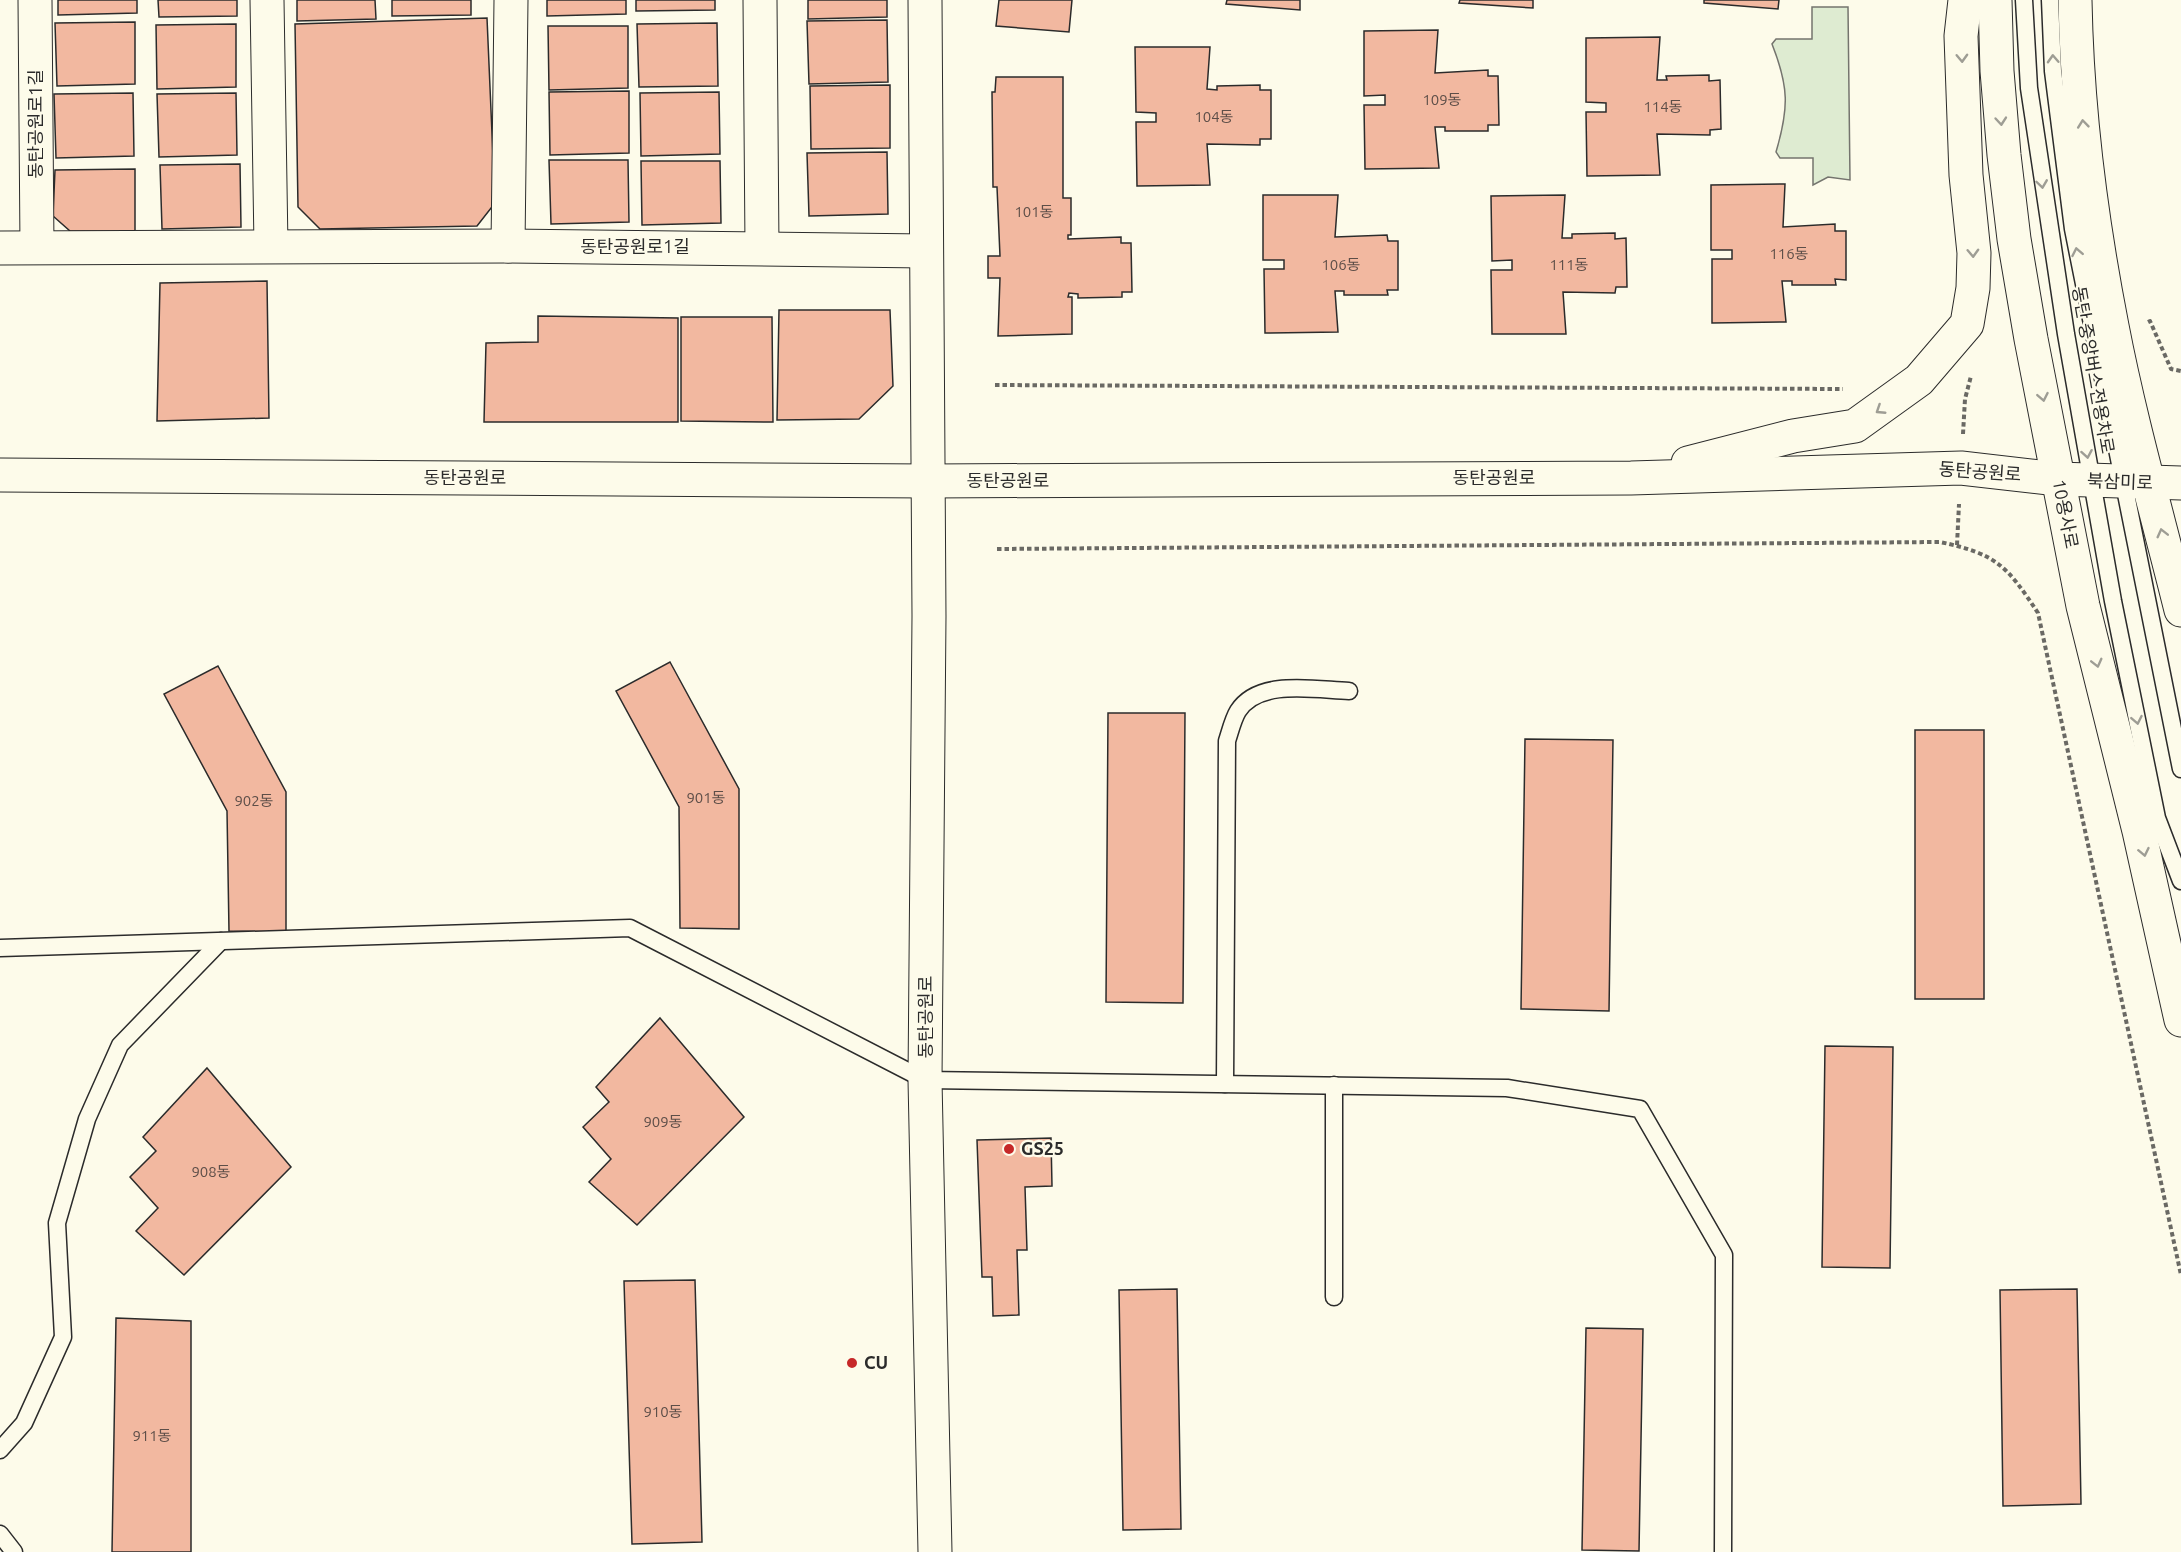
<svg xmlns="http://www.w3.org/2000/svg" width="2181" height="1552" font-family="Ubuntu,'Noto Sans KR',sans-serif">
<rect width="100%" height="100%" fill="#fdfbea"/>
<path fill="#deebd1" stroke="#74746e" stroke-width="1.5" d="M1812,7H1848L1850,180L1828,177L1813,185V158H1780L1776,152C1789,108 1789,87 1772,44L1776,39H1812Z"/>
<g fill="#f2b8a0" stroke="#2b2b2b" stroke-width="1.5">
<path d="M58,0H137V13L58,15Z"/>
<path d="M158,0H237V16L159,17Z"/>
<path d="M297,0H375L376,19L297,21Z"/>
<path d="M392,0H471V15L392,16Z"/>
<path d="M547,0H626V14L547,16Z"/>
<path d="M636,0H715V10L636,11Z"/>
<path d="M808,0H887V17L808,19Z"/>
<path d="M999,0H1072L1069,32L996,26Z"/>
<path d="M1227,0H1300V10L1226,4Z"/>
<path d="M1460,0H1533V8L1459,3Z"/>
<path d="M1704,0H1779L1778,9L1704,3Z"/>
<path d="M487,18L495,203L477,226L320,229L298,207L295,24Z"/>
<path d="M887,20L888,82L809,84L807,21Z"/>
<path d="M135,22V84L57,86L55,23Z"/>
<path d="M717,23L718,86L639,87L637,24Z"/>
<path d="M236,24V87L157,89L156,25Z"/>
<path d="M548,26H628V88L549,90Z"/>
<path d="M1438,30L1435,73L1488,70V76H1498L1499,125H1488V131H1445V127H1435L1439,168L1365,169L1364,105H1385V95L1364,96V31Z"/>
<path d="M1660,37L1657,80H1667L1666,76L1709,75V81L1720,80L1721,129L1710,130V135L1657,134L1660,175L1587,176L1586,112H1606V103L1586,102V38Z"/>
<path d="M1135,47H1210L1207,89L1217,90V86L1260,85V90H1271V139H1260V145L1207,144L1210,185L1137,186L1136,122H1156V113L1136,112Z"/>
<path d="M996,77H1063V198H1071V235H1068V239L1121,237V243H1131L1132,292H1122V297L1078,298V294L1069,293L1068,297H1072V334L998,336L1000,278H988V256H1000L997,187H993L992,92H995Z"/>
<path d="M890,85V148L811,149L810,86Z"/>
<path d="M629,91V153L550,155L549,92Z"/>
<path d="M719,92L720,154L641,156L640,93Z"/>
<path d="M133,93L134,156L56,158L54,94Z"/>
<path d="M236,93L237,155L159,157L157,94Z"/>
<path d="M887,152L888,214L809,216L807,153Z"/>
<path d="M549,160H628L629,222L551,224Z"/>
<path d="M641,161H720L721,223L642,225Z"/>
<path d="M240,164L241,227L162,229L160,165Z"/>
<path d="M135,169V232L70,231L53,216L55,170Z"/>
<path d="M1785,184L1783,227L1835,224V231H1846V280L1835,279L1836,285H1792V281H1782L1786,322L1712,323V259H1732V250H1711V185Z"/>
<path d="M1263,195H1338L1335,237L1387,235L1388,241H1398V290H1387L1388,295H1344V291H1335L1338,332L1265,333L1264,269H1284V260H1263Z"/>
<path d="M1565,195L1562,238H1572V234L1615,233V239L1626,238L1627,287H1616L1615,293L1563,292L1566,334H1492L1491,270H1512V260L1492,261L1491,196Z"/>
<path d="M267,281L269,418L157,421L160,283Z"/>
<path d="M779,310H890L893,386L859,419L777,420Z"/>
<path d="M538,316L678,318V422H484L486,343L538,342Z"/>
<path d="M681,317H772L773,422L681,421Z"/>
<path d="M670,662L739,789V929L680,928L679,807L616,691Z"/>
<path d="M218,666L286,792V932L229,931L227,811L164,694Z"/>
<path d="M1108,713H1185L1183,1003L1106,1002Z"/>
<rect x="1915" y="730" width="69" height="269"/>
<path d="M1525,739L1613,740L1609,1011L1521,1009Z"/>
<path d="M660,1018L744,1117L637,1225L589,1182L611,1159L583,1127L609,1102L596,1087Z"/>
<path d="M1825,1046L1893,1047L1890,1268L1822,1267Z"/>
<path d="M207,1068L291,1167L184,1275L136,1231L158,1208L130,1177L156,1151L143,1137Z"/>
<path d="M1051,1138L1052,1186L1025,1187L1027,1250H1017L1019,1315L993,1316L992,1277H982L977,1140Z"/>
<path d="M695,1280L702,1542L632,1544L624,1281Z"/>
<path d="M1177,1289L1181,1529L1123,1530L1119,1290Z"/>
<path d="M2077,1289L2081,1504L2003,1506L2000,1290Z"/>
<path d="M116,1318L191,1321V1552H112Z"/>
<path d="M1586,1328L1643,1329L1639,1551L1582,1550Z"/>
</g>
<g fill="none" stroke-linecap="round" stroke-linejoin="round">
<defs>
<g id="lane">
<path d="M2024,0L2029,88L2066,334L2113,601L2157,818L2181,881"/>
<path d="M2050,0L2053,71L2073,229L2181,769"/>
<path d="M0,948L630,928L925,1080L1507,1088L1640,1109L1724,1255L1723,1552"/>
<path d="M1225,1084L1227,741C1230,732 1233,719 1238,711C1259,678 1317,690 1349,691"/>
<path d="M1334,1297V1085"/>
<path d="M0,1450L24,1423L63,1337L57,1223L87,1119L120,1045L221,941"/>
<path d="M0,1534L14,1552"/>
</g>
<g id="street">
<path d="M35,0L37,247"/>
<path d="M267,0L271,246"/>
<path d="M760,0L762,247"/>
<path d="M925,0L929,616L925,1080L935,1552"/>
<path d="M508,246L511,0"/>
<path d="M0,248L508,246L926,251"/>
</g>
<g id="secondary">
<path d="M1995,0L1997,71L2004,155L2014,239L2031,339L2083,606L2139,831L2181,1020"/>
<path d="M2075,0C2077,109 2091,219 2112,326C2130,420 2158,517 2181,610"/>
<path d="M1688,463L1793,436L1855,426L1919,380L1967,324L1973,288L1974,253L1966,175L1961,36L1965,0"/>
<path d="M0,475L929,481L1631,478L1961,468L2058,479L2181,483"/>
</g>
</defs>
<use href="#lane" stroke="#2b2b2b" stroke-width="19"/>
<use href="#street" stroke="#2b2b2b" stroke-width="35"/>
<use href="#secondary" stroke="#2b2b2b" stroke-width="35"/>
<g stroke="#6a6964" stroke-width="4" stroke-dasharray="4.5 3" stroke-linecap="butt">
<path d="M2148,322L2150,321L2171,369L2181,371"/>
<path d="M995,385L1843,389"/>
<path d="M1963,434L1965,399L1971,376"/>
<path d="M1957,545L1959,504"/>
<path d="M997,549L1940,542C1997,554 2007,566 2038,613L2181,1275"/>
</g>
<use href="#lane" stroke="#fdfbea" stroke-width="16"/>
<use href="#street" stroke="#fdfbea" stroke-width="33"/>
<use href="#secondary" stroke="#fdfbea" stroke-width="33"/>
</g>
<defs><path id="oneway-chevron" d="M-2-3.5L2.5 0L-2 3.5" fill="none" stroke-width="1.6" stroke-linecap="round" stroke-linejoin="round" transform="scale(1.5)"/></defs>
<g stroke="#9e9d94">
<use href="#oneway-chevron" transform="translate(1962 58) rotate(88)"/>
<use href="#oneway-chevron" transform="translate(2053 59) rotate(-93)"/>
<use href="#oneway-chevron" transform="translate(2001 121) rotate(85)"/>
<use href="#oneway-chevron" transform="translate(2083 124) rotate(-96)"/>
<use href="#oneway-chevron" transform="translate(2042 184) rotate(82)"/>
<use href="#oneway-chevron" transform="translate(2077 252) rotate(-101)"/>
<use href="#oneway-chevron" transform="translate(1973 253) rotate(88)"/>
<use href="#oneway-chevron" transform="translate(2043 397) rotate(79)"/>
<use href="#oneway-chevron" transform="translate(1880 410) rotate(147)"/>
<use href="#oneway-chevron" transform="translate(2087 454) rotate(80)"/>
<use href="#oneway-chevron" transform="translate(2162 533) rotate(-104)"/>
<use href="#oneway-chevron" transform="translate(2097 663) rotate(76)"/>
<use href="#oneway-chevron" transform="translate(2137 720) rotate(79)"/>
<use href="#oneway-chevron" transform="translate(2144 852) rotate(78)"/>
</g>
<g fill="#c62828" stroke="#fdfbea" stroke-width="2">
<circle cx="1009" cy="1149" r="6"/>
<circle cx="852" cy="1363" r="6"/>
</g>
<g text-anchor="middle" stroke-width="4.5" stroke-linejoin="round" paint-order="stroke">
<g font-size="15" fill="#5d4e48">
<text x="1442" y="105">109동</text>
<text x="1663" y="112">114동</text>
<text x="1214" y="122">104동</text>
<text x="1034" y="217">101동</text>
<text x="1789" y="259">116동</text>
<text x="1341" y="270">106동</text>
<text x="1569" y="270">111동</text>
<text x="706" y="803">901동</text>
<text x="254" y="806">902동</text>
<text x="663" y="1127">909동</text>
<text x="211" y="1177">908동</text>
<text x="663" y="1417">910동</text>
<text x="152" y="1441">911동</text>
</g>
<g font-size="18" fill="#2b2b2b" stroke="#fdfbea">
<text transform="translate(36 124) rotate(-90)" y="6">동탄공원로1길</text>
<text x="635" y="253">동탄공원로1길</text>
<text transform="translate(2093 370) rotate(80)" y="6">동탄 중앙버스전용차로</text>
<text transform="translate(1980 472) rotate(4)" y="6">동탄공원로</text>
<text x="465" y="484">동탄공원로</text>
<text x="1494" y="484">동탄공원로</text>
<text x="1008" y="487">동탄공원로</text>
<text transform="translate(2120 482) rotate(2)" y="6">북삼미로</text>
<text transform="translate(2065 514) rotate(79)" y="6">10용사로</text>
<text transform="translate(926 1017) rotate(-90)" y="6">동탄공원로</text>
</g>
<g font-size="18" font-weight="bold" fill="#2b2b2b" stroke="#fdfbea" text-anchor="start">
<text x="1021" y="1155">GS25</text>
<text x="864" y="1369">CU</text>
</g>
</g>
</svg>
